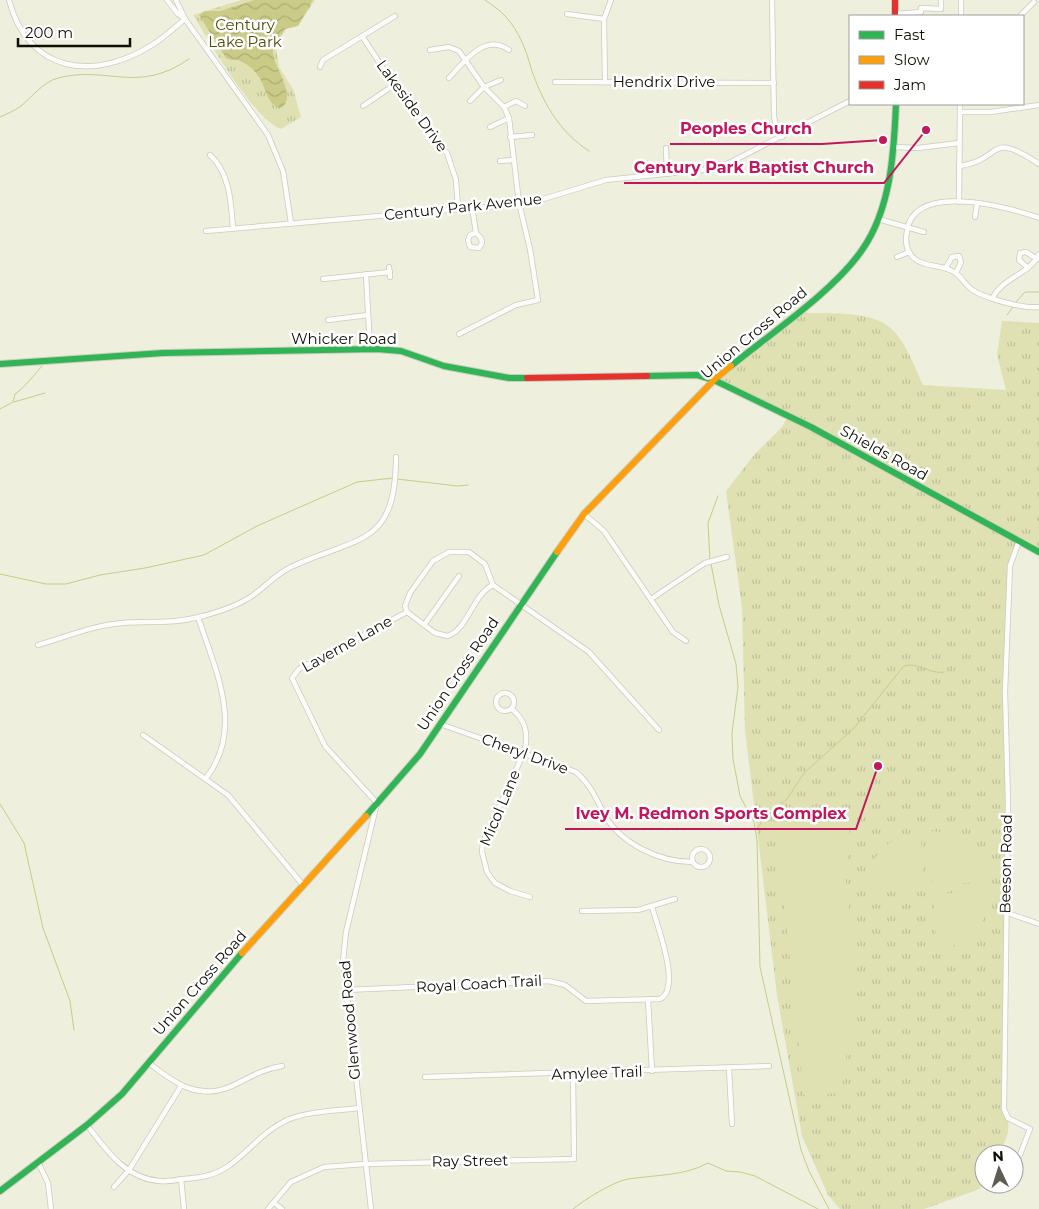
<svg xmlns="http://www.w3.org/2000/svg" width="1039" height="1209" font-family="Montserrat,sans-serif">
<defs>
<pattern id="grass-tufts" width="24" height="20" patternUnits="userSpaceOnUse" patternTransform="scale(1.25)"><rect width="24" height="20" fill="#e0e1b3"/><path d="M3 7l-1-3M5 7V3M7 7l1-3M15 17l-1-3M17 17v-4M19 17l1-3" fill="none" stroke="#bfc098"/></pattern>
<pattern id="water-waves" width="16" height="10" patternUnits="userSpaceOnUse" patternTransform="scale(1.25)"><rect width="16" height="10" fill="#cacb87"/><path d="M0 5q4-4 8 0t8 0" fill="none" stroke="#acad73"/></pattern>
</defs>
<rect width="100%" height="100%" fill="#eeefdd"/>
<g fill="url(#grass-tufts)">
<path d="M241,0H315L299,25L286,29L276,46L279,67L293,89L301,117L281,129C255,121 209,41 193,15Z"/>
<path d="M801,309C807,315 814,313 822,313C891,314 897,324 923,385L1006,390L997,355L1002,321L1039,323V552L1020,541L1010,566L1005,691L1008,801L1004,1109C1013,1126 1007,1138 999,1154H984V1181L980,1189L924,1209H840L828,1195L802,1136L777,995L745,730L742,608L726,491L754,455L782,427L788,416L714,380Z"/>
</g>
<g fill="#e0e1b3">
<path d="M850,824L846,881L857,984L841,1093L804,1095L781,873L780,825Z"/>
<path d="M926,831C961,831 983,845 988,881L933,886Z"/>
<path d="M921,832L923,887L868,891C868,854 886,838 921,832Z"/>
<path d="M988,890C989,926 971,943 937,950L933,895Z"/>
</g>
<path fill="url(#water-waves)" d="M255,0H313L298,26L285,29C281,37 272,43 273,53C274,68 298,96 281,108C266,105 266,87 259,77C255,70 245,62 237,60C232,59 231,61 226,58L199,15L205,11H220Z"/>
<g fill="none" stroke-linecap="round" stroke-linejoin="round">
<g stroke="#cacb87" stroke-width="1">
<path d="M485,0C492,5 500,10 506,17C519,31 526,50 531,68C542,101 559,132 589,151"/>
<path d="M0,117C7,114 14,111 21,106C32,97 43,82 58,78C108,65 137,95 189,59"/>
<path d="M1015,303L1025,292H1039"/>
<path d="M1007,315L1013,307"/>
<path d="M14,402L45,393"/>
<path d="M0,409L13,402L15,394C22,390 36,373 42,366"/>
<path d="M397,479L458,486L468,485"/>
<path d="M710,560L708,523L718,496"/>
<path d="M711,564L719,605L736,664L738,687L732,733L733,759L740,796L754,822L757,840L760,967L801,1150L809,1171L829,1209"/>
<path d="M0,574L46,584H66L100,575L145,568L204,555L257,526L357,482L393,478"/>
<path d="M0,804L24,843L43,928L70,1001L74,1030"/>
<path d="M756,830L764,819L787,799L804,773L854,728L903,667C914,660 931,675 944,672"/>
<path d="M573,1209C585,1199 613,1182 628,1179C654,1175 685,1176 708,1163L726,1171L740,1172L755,1176L818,1209"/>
</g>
<defs>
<g id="street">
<path d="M9,0C28,73 93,82 152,45C164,38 174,28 185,19"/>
<path d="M167,0L178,14L185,19L268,135L283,171L291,223"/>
<path d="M176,0L185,19"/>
<path d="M772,0L774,117L777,130L782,137"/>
<path d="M567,14L604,19"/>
<path d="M895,14L921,12V8L941,9V0"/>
<path d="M961,16V0"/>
<path d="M1020,16L1034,2"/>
<path d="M362,36L394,85L447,153L456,180L458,208"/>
<path d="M430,50L449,47L459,51L484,87L504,107L509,118L519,203L530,249L538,300L516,305L459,334"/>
<path d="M320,67L323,60L395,16"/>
<path d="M449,78C464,62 485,32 509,50"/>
<path d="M555,82L774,83"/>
<path d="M605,82L604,19L611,0"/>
<path d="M470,101L484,87L501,80"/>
<path d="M363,106L394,85"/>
<path d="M504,107L516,101L525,106"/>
<path d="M960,112H991L1039,105"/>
<path d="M490,127L509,118"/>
<path d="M510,137L532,135"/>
<path d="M894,147L918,148L959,143"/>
<path d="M666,148L667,174"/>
<path d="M210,155C230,173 231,203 233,228"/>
<path d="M500,161L514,160"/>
<path d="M959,166C1004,160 987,129 1039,164"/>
<path d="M959,202L960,104"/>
<path d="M472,207L476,233L481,238L482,243L479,248L470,247L468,240L470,235L476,233"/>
<path d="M975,217L977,204"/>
<path d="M1039,218C1009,207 914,181 907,231C905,241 906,252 915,259C926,268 942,264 954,272C961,276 964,283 970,288C982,298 1024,309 1039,307"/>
<path d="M878,219L924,232"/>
<path d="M206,231L530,203L606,180L712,169L729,163L850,101"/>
<path d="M897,257L909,252"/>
<path d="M389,267L390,277"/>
<path d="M946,267L952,257L959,256L961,262L956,273"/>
<path d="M1028,268L1019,260L1020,253L1026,252L1037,259"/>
<path d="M366,274L370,349"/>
<path d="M323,279L390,272"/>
<path d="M993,297C1005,276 1029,275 1039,254"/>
<path d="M328,320L368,315"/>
<path d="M584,514L604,531L673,632L686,641"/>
<path d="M493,585C472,595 469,628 448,636L435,633L407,612L405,606L410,593L433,561L449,552H469L485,564L493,585L589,652L659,730"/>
<path d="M651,599L705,563L727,557"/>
<path d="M198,617C215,669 245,729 206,778"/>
<path d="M424,625L459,576"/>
<path d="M38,645C66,637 94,625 123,623C148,621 173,624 199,617C215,613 237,606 252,596C265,587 276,574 291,567C358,536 396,547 396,457"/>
<circle cx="505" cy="702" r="9"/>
<path d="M512,709C526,721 528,733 525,750L483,842L482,852L487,872L495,883L510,891L530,897"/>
<path d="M440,724L576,772C590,784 596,798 604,814C621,844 659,862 693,862"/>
<path d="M143,735L228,795L303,885"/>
<circle cx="701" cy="858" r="9"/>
<path d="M582,911L638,910L675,899"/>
<path d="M1005,912L1039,924"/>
<path d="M345,990L549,981L565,985L586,1001L660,999C682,989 657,925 652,907"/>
<path d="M648,1000L652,1071"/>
<path d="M149,1063C174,1083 199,1101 232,1086C251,1077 260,1070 282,1066"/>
<path d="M729,1069L732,1124"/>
<path d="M425,1077L769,1066"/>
<path d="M87,1125C106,1150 126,1179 160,1181C168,1182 176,1180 183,1179C199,1178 213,1176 227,1167C248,1153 263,1131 287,1120C308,1111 336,1111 358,1108"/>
<path d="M38,1162L48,1183L51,1209"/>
<path d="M1014,1170L1030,1129L1008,1118L1004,1109L1008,801L1005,691L1010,566L1019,541"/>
<path d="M181,1179L184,1209"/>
<path d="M114,1187L129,1170L181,1086"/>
<path d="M274,1203L282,1209"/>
<path d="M268,1209L291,1182L324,1167L365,1164L574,1159L573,1074"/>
<path d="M371,1209L343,961L346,932L377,803L325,746L292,678L299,669L407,612"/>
</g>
<g id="fast">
<path d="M0,364L163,353L377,349L401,351L444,366L509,378H527"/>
<path d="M731,366C770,334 834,291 862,250C891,209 894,152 896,104"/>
<path d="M647,376L697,375L714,380L811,427L1039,552"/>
<path d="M366,816L420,754L557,552"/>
<path d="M0,1191L87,1125L122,1094L242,953"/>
</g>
<g id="slow">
<path d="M557,552L584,514L714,380L731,366"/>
<path d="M242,953L366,816"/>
</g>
<g id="jam">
<path d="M895,0V16"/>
<path d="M527,378L647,376"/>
</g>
</defs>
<use href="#street" stroke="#cbccbe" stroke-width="6"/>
<use href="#fast" stroke="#cbccbe" stroke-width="8"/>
<use href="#slow" stroke="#cbccbe" stroke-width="8"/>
<use href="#jam" stroke="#cbccbe" stroke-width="8"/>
<use href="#street" stroke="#fcfdfa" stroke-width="4.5"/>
<use href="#fast" stroke="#30b455" stroke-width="6"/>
<use href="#slow" stroke="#ff9f0a" stroke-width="6"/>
<use href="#jam" stroke="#e5322d" stroke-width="6"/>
</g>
<g text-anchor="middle" stroke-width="5" stroke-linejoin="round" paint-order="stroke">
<g font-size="15" fill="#4e4d05" stroke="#fff">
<text x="245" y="30">Century<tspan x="245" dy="17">Lake Park</tspan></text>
</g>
<g font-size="15" fill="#0f0f05" stroke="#fff">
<text x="664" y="87">Hendrix Drive</text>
<text transform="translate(412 106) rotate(54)" y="5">Lakeside Drive</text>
<text transform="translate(463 207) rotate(-6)" y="5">Century Park Avenue</text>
<text transform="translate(754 333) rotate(-40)" y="5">Union Cross Road</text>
<text x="344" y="344">Whicker Road</text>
<text transform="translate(884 453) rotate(29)" y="5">Shields Road</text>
<text transform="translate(347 644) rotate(-29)" y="5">Laverne Lane</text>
<text transform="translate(458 674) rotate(-56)" y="5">Union Cross Road</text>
<text transform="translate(525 754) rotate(20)" y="5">Cheryl Drive</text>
<text transform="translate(500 808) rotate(-67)" y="5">Micol Lane</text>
<text transform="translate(1006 864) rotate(-89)" y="5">Beeson Road</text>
<text transform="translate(200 983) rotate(-49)" y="5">Union Cross Road</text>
<text transform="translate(479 984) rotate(-3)" y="5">Royal Coach Trail</text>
<text transform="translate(350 1020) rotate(-95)" y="5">Glenwood Road</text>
<text transform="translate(597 1073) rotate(-2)" y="5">Amylee Trail</text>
<text transform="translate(470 1161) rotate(-1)" y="5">Ray Street</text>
</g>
</g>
<path fill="none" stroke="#c2185b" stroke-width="2" d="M883 140L822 144H670M926 130L884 183H624M878 766L856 829H565"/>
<g fill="#c2185b" stroke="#fff" stroke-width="2">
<circle cx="883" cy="140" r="5"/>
<circle cx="926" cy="130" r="5"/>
<circle cx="878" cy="766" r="5"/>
</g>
<g font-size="16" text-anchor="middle" font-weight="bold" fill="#c2185b" stroke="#fff" stroke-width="5" stroke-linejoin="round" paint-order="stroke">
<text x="746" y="134">Peoples Church</text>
<text x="754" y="173">Century Park Baptist Church</text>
<text x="711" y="819">Ivey M. Redmon Sports Complex</text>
</g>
<rect x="849" y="15" width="175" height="90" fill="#ffffff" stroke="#9f9f9b"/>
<rect x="859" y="31" width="25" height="8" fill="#30b455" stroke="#9f9f9b"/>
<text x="894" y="40" font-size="15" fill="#0f0f05">Fast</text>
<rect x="859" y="56" width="25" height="8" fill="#ff9f0a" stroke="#9f9f9b"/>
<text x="894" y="65" font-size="15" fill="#0f0f05">Slow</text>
<rect x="859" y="81" width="25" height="8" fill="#e5322d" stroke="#9f9f9b"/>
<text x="894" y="90" font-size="15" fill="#0f0f05">Jam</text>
<g transform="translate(999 1169) rotate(356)"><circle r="24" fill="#ffffff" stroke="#9f9f9b"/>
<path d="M0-4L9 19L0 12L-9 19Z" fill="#5d5d51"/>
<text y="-8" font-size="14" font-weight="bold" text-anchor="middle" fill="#0f0f05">N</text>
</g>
<path d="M18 38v8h112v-8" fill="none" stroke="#0f0f05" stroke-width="2.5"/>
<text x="25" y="38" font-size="15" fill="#0f0f05" stroke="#ffffff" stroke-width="4" paint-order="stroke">200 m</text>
</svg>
